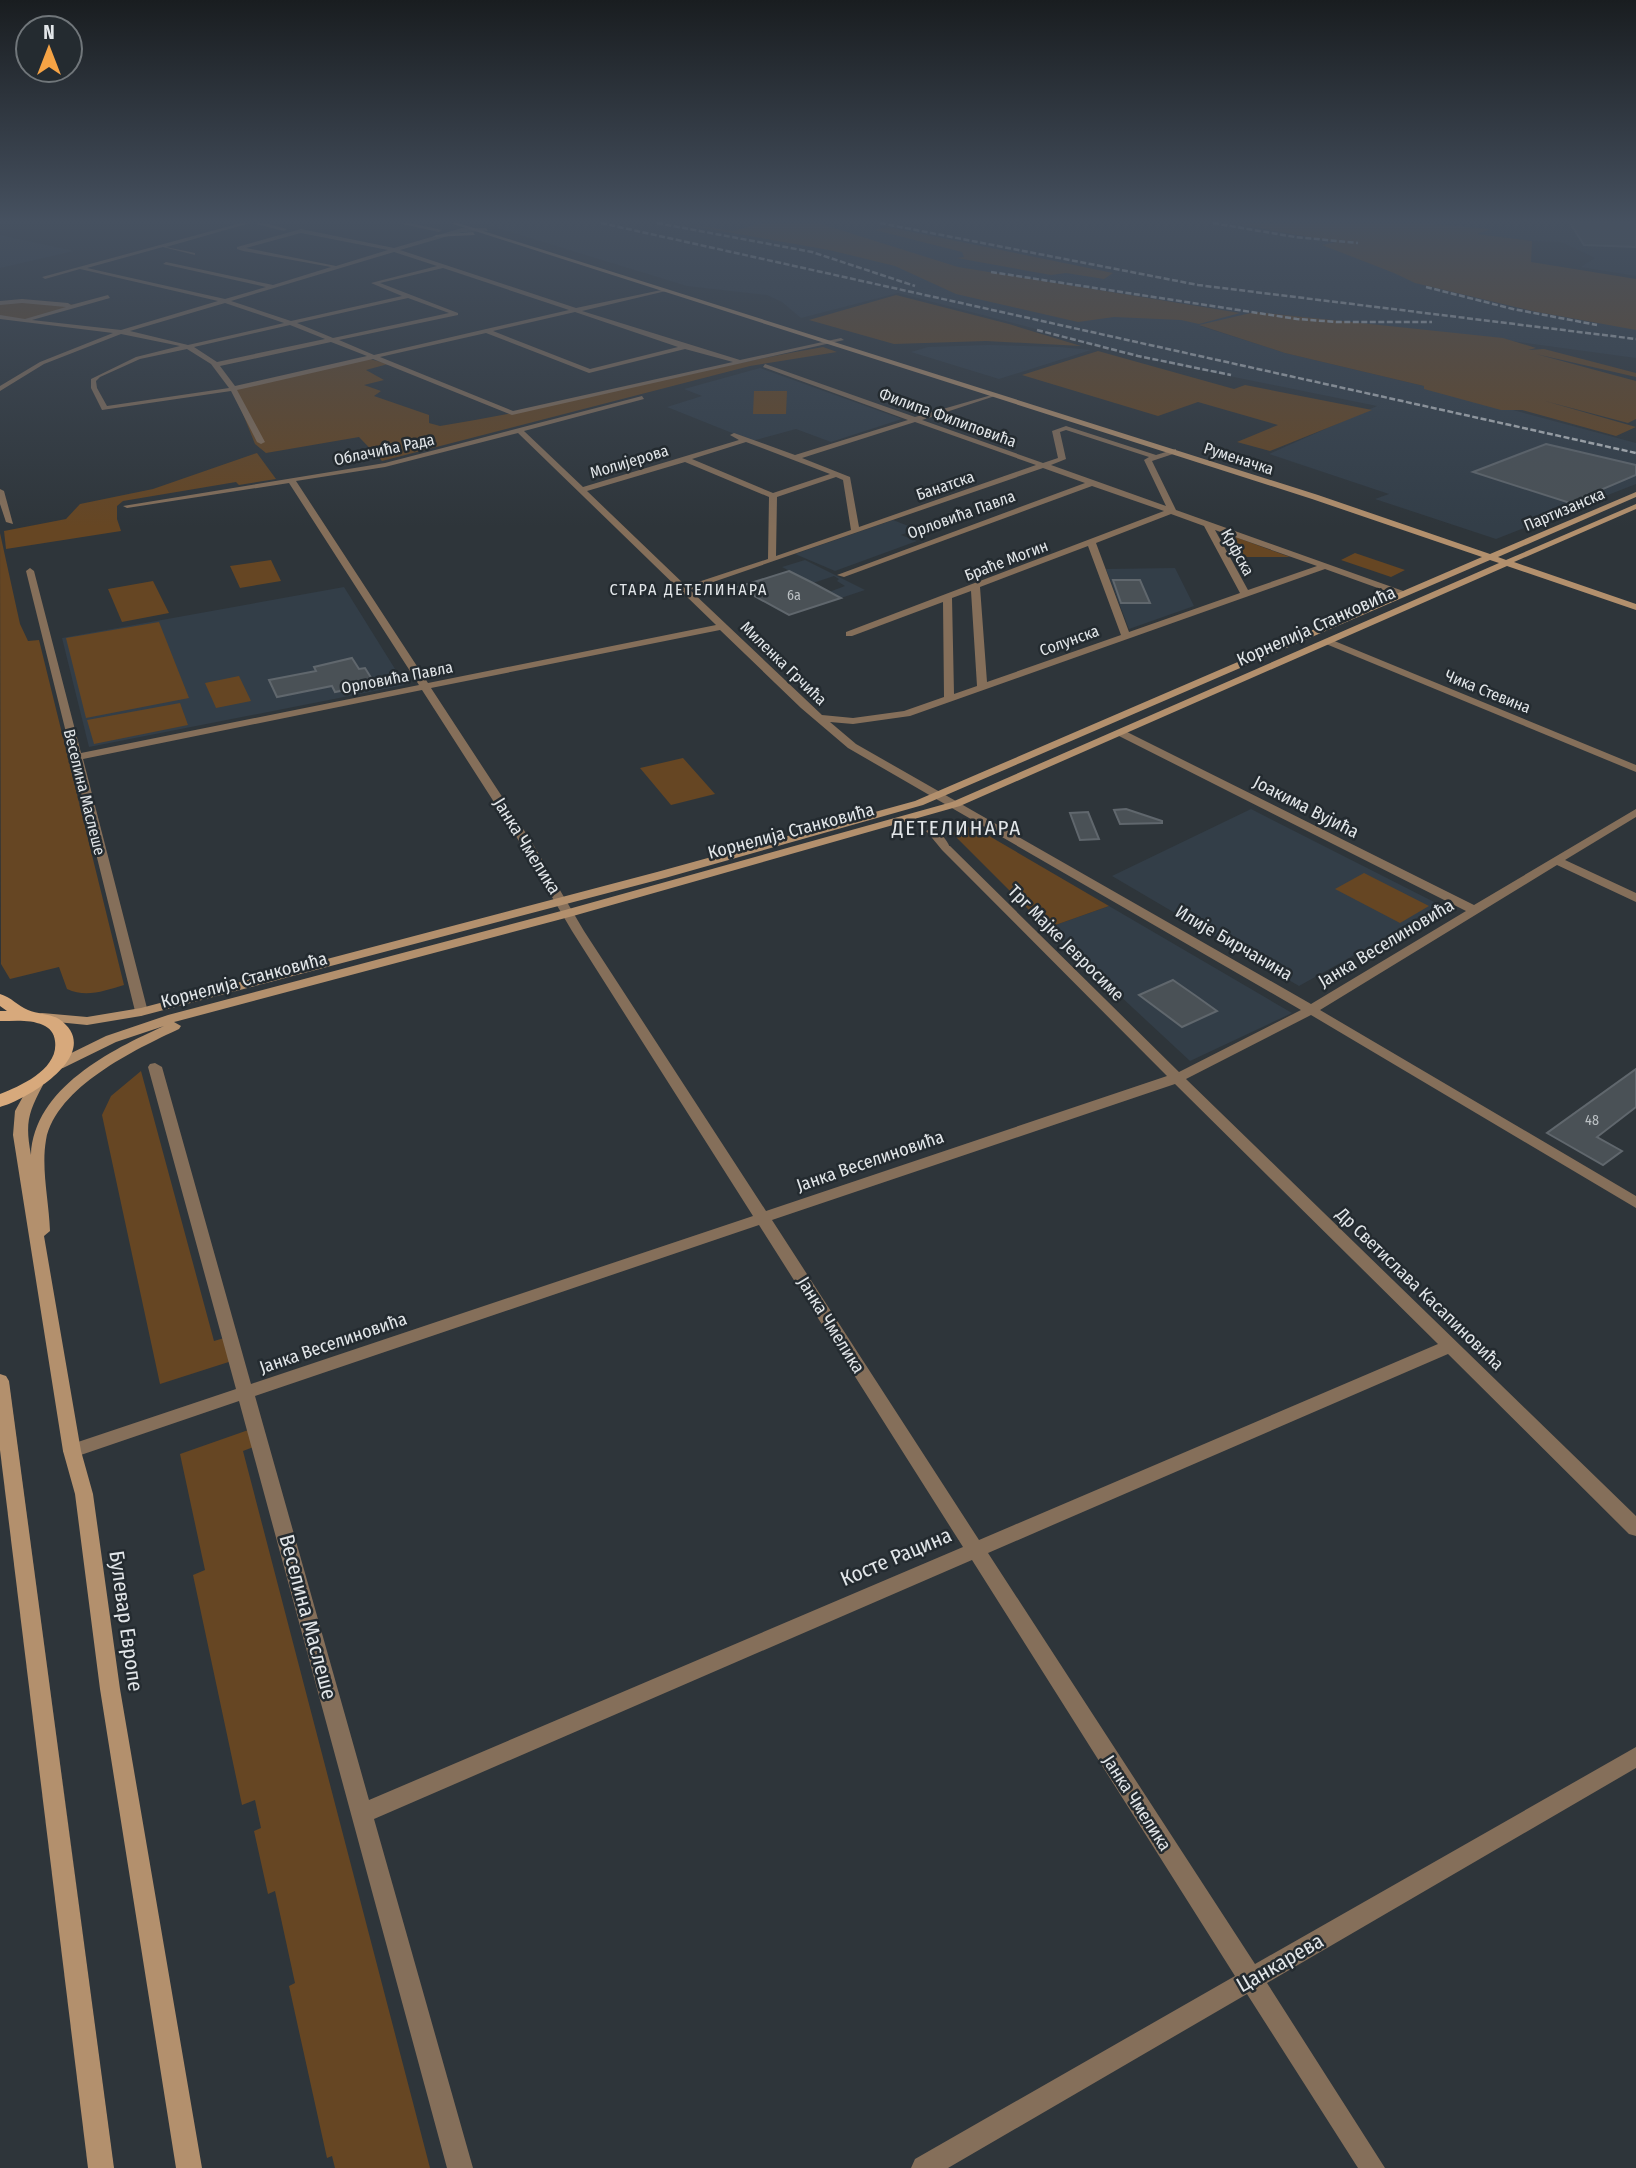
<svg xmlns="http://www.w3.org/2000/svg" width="1636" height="2168" font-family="'Fira Sans Condensed',sans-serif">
<rect width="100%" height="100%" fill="#2e353a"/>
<g fill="#333e48">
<path d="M481,223H1231L1437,261L1636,310V358L1481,337L1256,312L1200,326L1285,353L1424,386L1636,443V484L1496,539L1375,499L1389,494L1269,454L1377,406L1170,364L898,293L801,318L782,302L767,295L687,286Z"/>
<path d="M1418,223H1636V276L1581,267L1595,258L1561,242L1532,241L1475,234L1488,230Z"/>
<path d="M0,235L74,251L0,268Z"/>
<path d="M988,345L1059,347L1091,350L999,379L911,352L928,347Z"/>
<path d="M760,368L902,419L831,442L796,429L752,441L667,407L702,396L684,389Z"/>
<path d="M893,520L916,529L901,535L917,541L835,571L795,554Z"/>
<path d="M805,560L865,590L841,598L829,592L845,586L837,581L839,579L834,576L813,583L782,567Z"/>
<path d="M1175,568L1194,606L1129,629L1106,569Z"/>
<path d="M344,587L405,685L89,747L62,638Z"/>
<path d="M1251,809L1442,906L1299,986L1112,876Z"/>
<path d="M1109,906L1292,1013L1190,1061L1047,928Z"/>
</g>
<g fill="#664623">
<path d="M675,223L733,231L762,223H818L958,267L1240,313L1199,324L1181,320L1114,317L1078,322L956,294L895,266L829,250Z"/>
<path d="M1232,223H1418L1490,229L1477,234L1532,241L1531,262L1636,279V330L1532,311L1415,283L1394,273L1322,245L1336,242Z"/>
<path d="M888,227L1113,273L1104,279L1066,273L1051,275L957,258L964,257L962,252L875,230Z"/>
<path d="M896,295L1009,324L1081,346L986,341L894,344L809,320Z"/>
<path d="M26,301L78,305L20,321L0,317V303Z"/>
<path d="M1255,312L1503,338L1536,348L1528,350L1544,349L1636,373V377L1536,354L1636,381V419L1628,423L1545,401L1636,427L1616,436L1522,410H1501L1424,389V386L1285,353L1199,325Z"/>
<path d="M823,347L837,352L750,366L382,461L359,437L266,453L255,444L233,389L370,359L388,364L366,370L384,380L364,385L381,391L374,396L429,415V423L440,426C569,406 694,369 823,347Z"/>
<path d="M1098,351L1234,389L1245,385L1372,410L1270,451L1237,442L1278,425L1198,402L1158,416L1022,375Z"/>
<path d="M754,391H787L786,414H753Z"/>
<path d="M257,453L276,479L239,485L236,482L123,501L117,506V519L121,531L6,549L4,531L66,519L80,504L153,489Z"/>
<path d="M1219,531L1290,557H1236Z"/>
<path d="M0,533L20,624L28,641L39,640L124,985C104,991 86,998 67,989L59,967L10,979L1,964Z"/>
<path d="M1355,553L1405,570L1391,577L1341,560Z"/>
<path d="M271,560L281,581L240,588L230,566Z"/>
<path d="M153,581L169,613L122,622L108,589Z"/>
<path d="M159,622L189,698L86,718L66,638Z"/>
<path d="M239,676L251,701L216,708L205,683Z"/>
<path d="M180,703L188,725L94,744L87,720Z"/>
<path d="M683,758L715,794L671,805L640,768Z"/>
<path d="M972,826L1109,906L1047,928L952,833Z"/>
<path d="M1364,873L1429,906L1400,923L1335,889Z"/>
<path d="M141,1071L214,1341L231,1336L238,1359L160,1384L102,1115L111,1096Z"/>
<path d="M254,1428L261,1444L243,1451L430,2168H335L332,2156L327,2158L289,1986L295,1983L275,1891L268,1894L254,1831L261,1828L255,1800L242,1805L193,1575L205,1570L180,1454Z"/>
</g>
<g fill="#4a5156" stroke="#60676d" stroke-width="2">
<path d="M1570,223H1636V247L1584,245Z"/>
<path d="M1546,444L1636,465V475L1570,503L1473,472Z"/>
<path d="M789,571L813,583L841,598L789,615L738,587Z"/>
<path d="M1113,580H1140L1150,603H1121Z"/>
<path d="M352,658L359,669L365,668L375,684L335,692L332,686L277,697L269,680L316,671L314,667Z"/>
<path d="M1126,809L1162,821V823L1120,824L1114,810Z"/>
<path d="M1088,812L1099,839L1080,840L1070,813Z"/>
<path d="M1173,980L1196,996L1217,1011L1182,1027L1139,995Z"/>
<path d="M1636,1069V1107L1597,1137L1622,1151L1603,1165L1547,1133Z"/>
</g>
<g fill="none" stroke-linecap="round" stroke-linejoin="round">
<path fill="#856f5a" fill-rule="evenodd" d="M932,828C939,830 951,844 950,850H942L928,833L926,831Z"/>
<g fill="#856f5a" fill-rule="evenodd">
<path d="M241,223H250L166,247L195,253V255L163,247L87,268L225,299L266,287L163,264L166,262L273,285L331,267L243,251L237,249V247L301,229L394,248L462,228H486L488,231L462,232L400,250L576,308L666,289V291L582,311L740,360L841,338L844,340L512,415L373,359L237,390L265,442L261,444L257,442L231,391L102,410L91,388V379L136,357L180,346L121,334L44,364L0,391V386L40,362L113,333L0,319V315L25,319L66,307L22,303L0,305V301L22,299L68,303L71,305L108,295L110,298L32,320L121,330L218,301L80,269L45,279L42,277ZM301,233L388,250L336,266L246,248ZM394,252L437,266L371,283L402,296L291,321L231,301ZM443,268L569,310L374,355L339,340L458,315V313L380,283ZM408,298L449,313L333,338L297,323ZM225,303L284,323L188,345L130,331ZM575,312L678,347L590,369L493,331ZM290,325L325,339L217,362L194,347ZM486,333L589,373L685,349L733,362L513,411L380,357ZM331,342L367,356L235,386L220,366ZM187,349L211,364L229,388L107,406L97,388L96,381L100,377L140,359Z"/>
<path d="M253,223H264L287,229L284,231Z"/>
<path d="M398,223H410L442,230L439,232Z"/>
<path d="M765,364L915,417L995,394V396L922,420L1043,463L1058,458L1052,431L1066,426L1156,455L1176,449V453L1152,461L1176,510L1406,592V596H1400L1325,569L910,716L853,724L830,722L856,744L1311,1004L1466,911L1117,735V731H1125L1474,905L1636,809V817L1565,860L1636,893V902L1557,865L1320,1010L1636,1196V1208L1311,1015L1186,1079L1636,1516V1536L1629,1534L1448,1354L988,1553L1255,1964L1636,1747V1768L1267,1983L1385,2168H1358L1247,1994L948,2168H911L915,2159L1235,1976L972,1560L374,1819L473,2168H447L239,1401L72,1458L66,1456L63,1451L66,1446L236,1389L148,1067L150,1064L155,1063L162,1067L251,1384L753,1216L572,931L519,841L422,690L83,759L148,1012L141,1016L136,1015L26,571L30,568L34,571L81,753L419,685L289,483L127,508L123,506L385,463L642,396L644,399L524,431L583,487L739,440L730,435L734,433L795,455L908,420L763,367ZM915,422L1036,465L859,527L850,477L802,458ZM1066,430L1149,457L1144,460L1166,506L1051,465L1066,459L1060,432ZM518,433L716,625L428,683L296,481L385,467ZM746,442L830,474L773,493L692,459ZM685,462L769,497L768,559L686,586L587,491ZM1043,468L1085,483L837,575L844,577L1092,486L1164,511L846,632V636H852L943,602L944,697L904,711L853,718L822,715L690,590ZM836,477L843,480L851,530L776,556L777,497ZM1171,514L1204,526L1240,593L1129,632L1096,543ZM1215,530L1317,566L1248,590ZM1088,546L1121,635L987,682L980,587ZM971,591L977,686L954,694L952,598ZM720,630L801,708L848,748L1301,1010L1179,1072L950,846H942V850L1167,1076L766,1211L584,931L531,841L431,688ZM1175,1084L1438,1344L979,1540L772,1220ZM759,1225L963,1547L369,1800L255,1396Z"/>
<path d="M0,489L4,491L13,524L6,522L0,504Z"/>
<path d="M1326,640H1332L1636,765V772L1326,644Z"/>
</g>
<g fill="#b3906d" fill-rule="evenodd">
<path d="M450,223H458L1318,495L1490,554L1636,492V497L1498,557L1506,560L1636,504V509L1514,562L1636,604V610L1507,566L960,806L573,916L178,1021L174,1022L181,1026L179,1029C136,1049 56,1087 46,1140C41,1169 49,1201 50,1231L44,1236L81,1451L93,1494L120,1689L202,2168H176L100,1689L75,1494L63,1451L13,1135L15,1111L31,1082H41L43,1085C28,1113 25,1123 31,1155C34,1088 111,1050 164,1026L116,1042L63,1068L58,1069L51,1065L53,1062L106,1036L168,1015L565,910L952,802L1499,563L1490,560L923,805L665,878L141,1016L87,1025L37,1020L35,1017L37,1014L42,1013L87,1017L141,1008L657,872L915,801L1482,557L1312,499Z"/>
<path d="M473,232L475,235L433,237L436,235Z"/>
<path d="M0,1374L6,1376L9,1381L114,2168H88L0,1450Z"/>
</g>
<path fill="#d7a97c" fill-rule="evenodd" d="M0,994C11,997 18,1006 28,1010C37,1014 51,1014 59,1019C106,1052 29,1099 0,1107V1094C21,1086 59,1069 55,1041C54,1033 50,1028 43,1025C30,1019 14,1021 0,1021V1011H7L0,1006Z"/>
<g stroke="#b5babe" stroke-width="2.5" stroke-dasharray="6 2.5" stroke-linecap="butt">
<path d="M601,223L1636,453"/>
<path d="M657,223L812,252L915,286"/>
<path d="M880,223L1198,285L1636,339"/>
<path d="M1213,223L1295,237L1358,243"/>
<path d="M991,272L1297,319L1337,322H1432"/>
<path d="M1426,287L1513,309L1597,325"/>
<path d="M1037,330L1138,356L1231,375"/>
</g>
</g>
<linearGradient id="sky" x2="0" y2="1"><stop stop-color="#191d20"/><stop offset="0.42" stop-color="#465160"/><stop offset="1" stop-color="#465160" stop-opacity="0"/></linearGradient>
<rect width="1636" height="527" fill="url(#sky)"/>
<g text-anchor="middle" stroke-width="5" stroke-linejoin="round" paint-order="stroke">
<g font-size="14" fill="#bcc1c4">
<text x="794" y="600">6а</text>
<text x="1592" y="1125">48</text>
</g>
<g font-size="16" fill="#e2e6e9" stroke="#242b30">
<text transform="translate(948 417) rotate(20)" y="6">Филипа Филиповића</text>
<text transform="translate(384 449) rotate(-12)" y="6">Облачића Рада</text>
<text transform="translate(1239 458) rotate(18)" y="6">Руменачка</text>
<text transform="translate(629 461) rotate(-17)" y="6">Молијерова</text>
<text transform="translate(945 485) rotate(-19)" y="6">Банатска</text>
<text transform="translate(1564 509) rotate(-23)" y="6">Партизанска</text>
<text transform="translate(961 514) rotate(-20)" y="6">Орловића Павла</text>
<text transform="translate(1238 552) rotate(61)" y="6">Крфска</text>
<text transform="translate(1006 560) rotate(-21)" y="6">Браће Могин</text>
<text transform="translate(1069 640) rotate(-20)" y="6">Солунска</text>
<text transform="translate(784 663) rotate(44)" y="6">Миленка Грчића</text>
<text transform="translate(397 677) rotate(-11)" y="6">Орловића Павла</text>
<text transform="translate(1488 691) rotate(22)" y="6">Чика Стевина</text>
<text transform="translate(85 792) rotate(76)" y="6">Веселина Маслеше</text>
</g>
<g font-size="16" letter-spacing="2" fill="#e2e6e9" stroke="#242b30">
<text x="689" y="595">СТАРА ДЕТЕЛИНАРА</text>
</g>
<g font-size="18" fill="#e2e6e9" stroke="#242b30">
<text transform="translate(1316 626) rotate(-24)" y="6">Корнелија Станковића</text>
<text transform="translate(1306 807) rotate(27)" y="6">Јоакима Вујића</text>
<text transform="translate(791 831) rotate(-15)" y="6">Корнелија Станковића</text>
<text transform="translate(527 846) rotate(58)" y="6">Јанка Чмелика</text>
<text transform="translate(1066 943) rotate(45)" y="6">Трг Мајке Јевросиме</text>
<text transform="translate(1234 943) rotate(30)" y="6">Илије Бирчанина</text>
<text transform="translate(1386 943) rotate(-31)" y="6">Јанка Веселиновића</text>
<text transform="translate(244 980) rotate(-15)" y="6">Корнелија Станковића</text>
<text transform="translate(870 1161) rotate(-19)" y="6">Јанка Веселиновића</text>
<text transform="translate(1420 1289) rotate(44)" y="6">Др Светислава Касапиновића</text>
<text transform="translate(831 1325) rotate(58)" y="6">Јанка Чмелика</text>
<text transform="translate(333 1343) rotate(-19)" y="6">Јанка Веселиновића</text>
<text transform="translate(1137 1803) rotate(57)" y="6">Јанка Чмелика</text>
</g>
<g font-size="21" letter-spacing="2" fill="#e2e6e9" stroke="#242b30">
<text x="957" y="835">ДЕТЕЛИНАРА</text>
</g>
<g font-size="21" fill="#e2e6e9" stroke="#242b30">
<text transform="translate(896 1557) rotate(-23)" y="7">Косте Рацина</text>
<text transform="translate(308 1617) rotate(75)" y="7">Веселина Маслеше</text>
<text transform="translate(126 1621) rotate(82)" y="7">Булевар Европе</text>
<text transform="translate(1280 1963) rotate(-30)" y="7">Цанкарева</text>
</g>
</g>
<g transform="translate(49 49)"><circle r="33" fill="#242b30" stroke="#70767a" stroke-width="2"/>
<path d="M0-5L12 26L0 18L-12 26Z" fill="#f5a345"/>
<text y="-10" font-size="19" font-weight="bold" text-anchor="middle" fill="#e2e6e9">N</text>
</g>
</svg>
